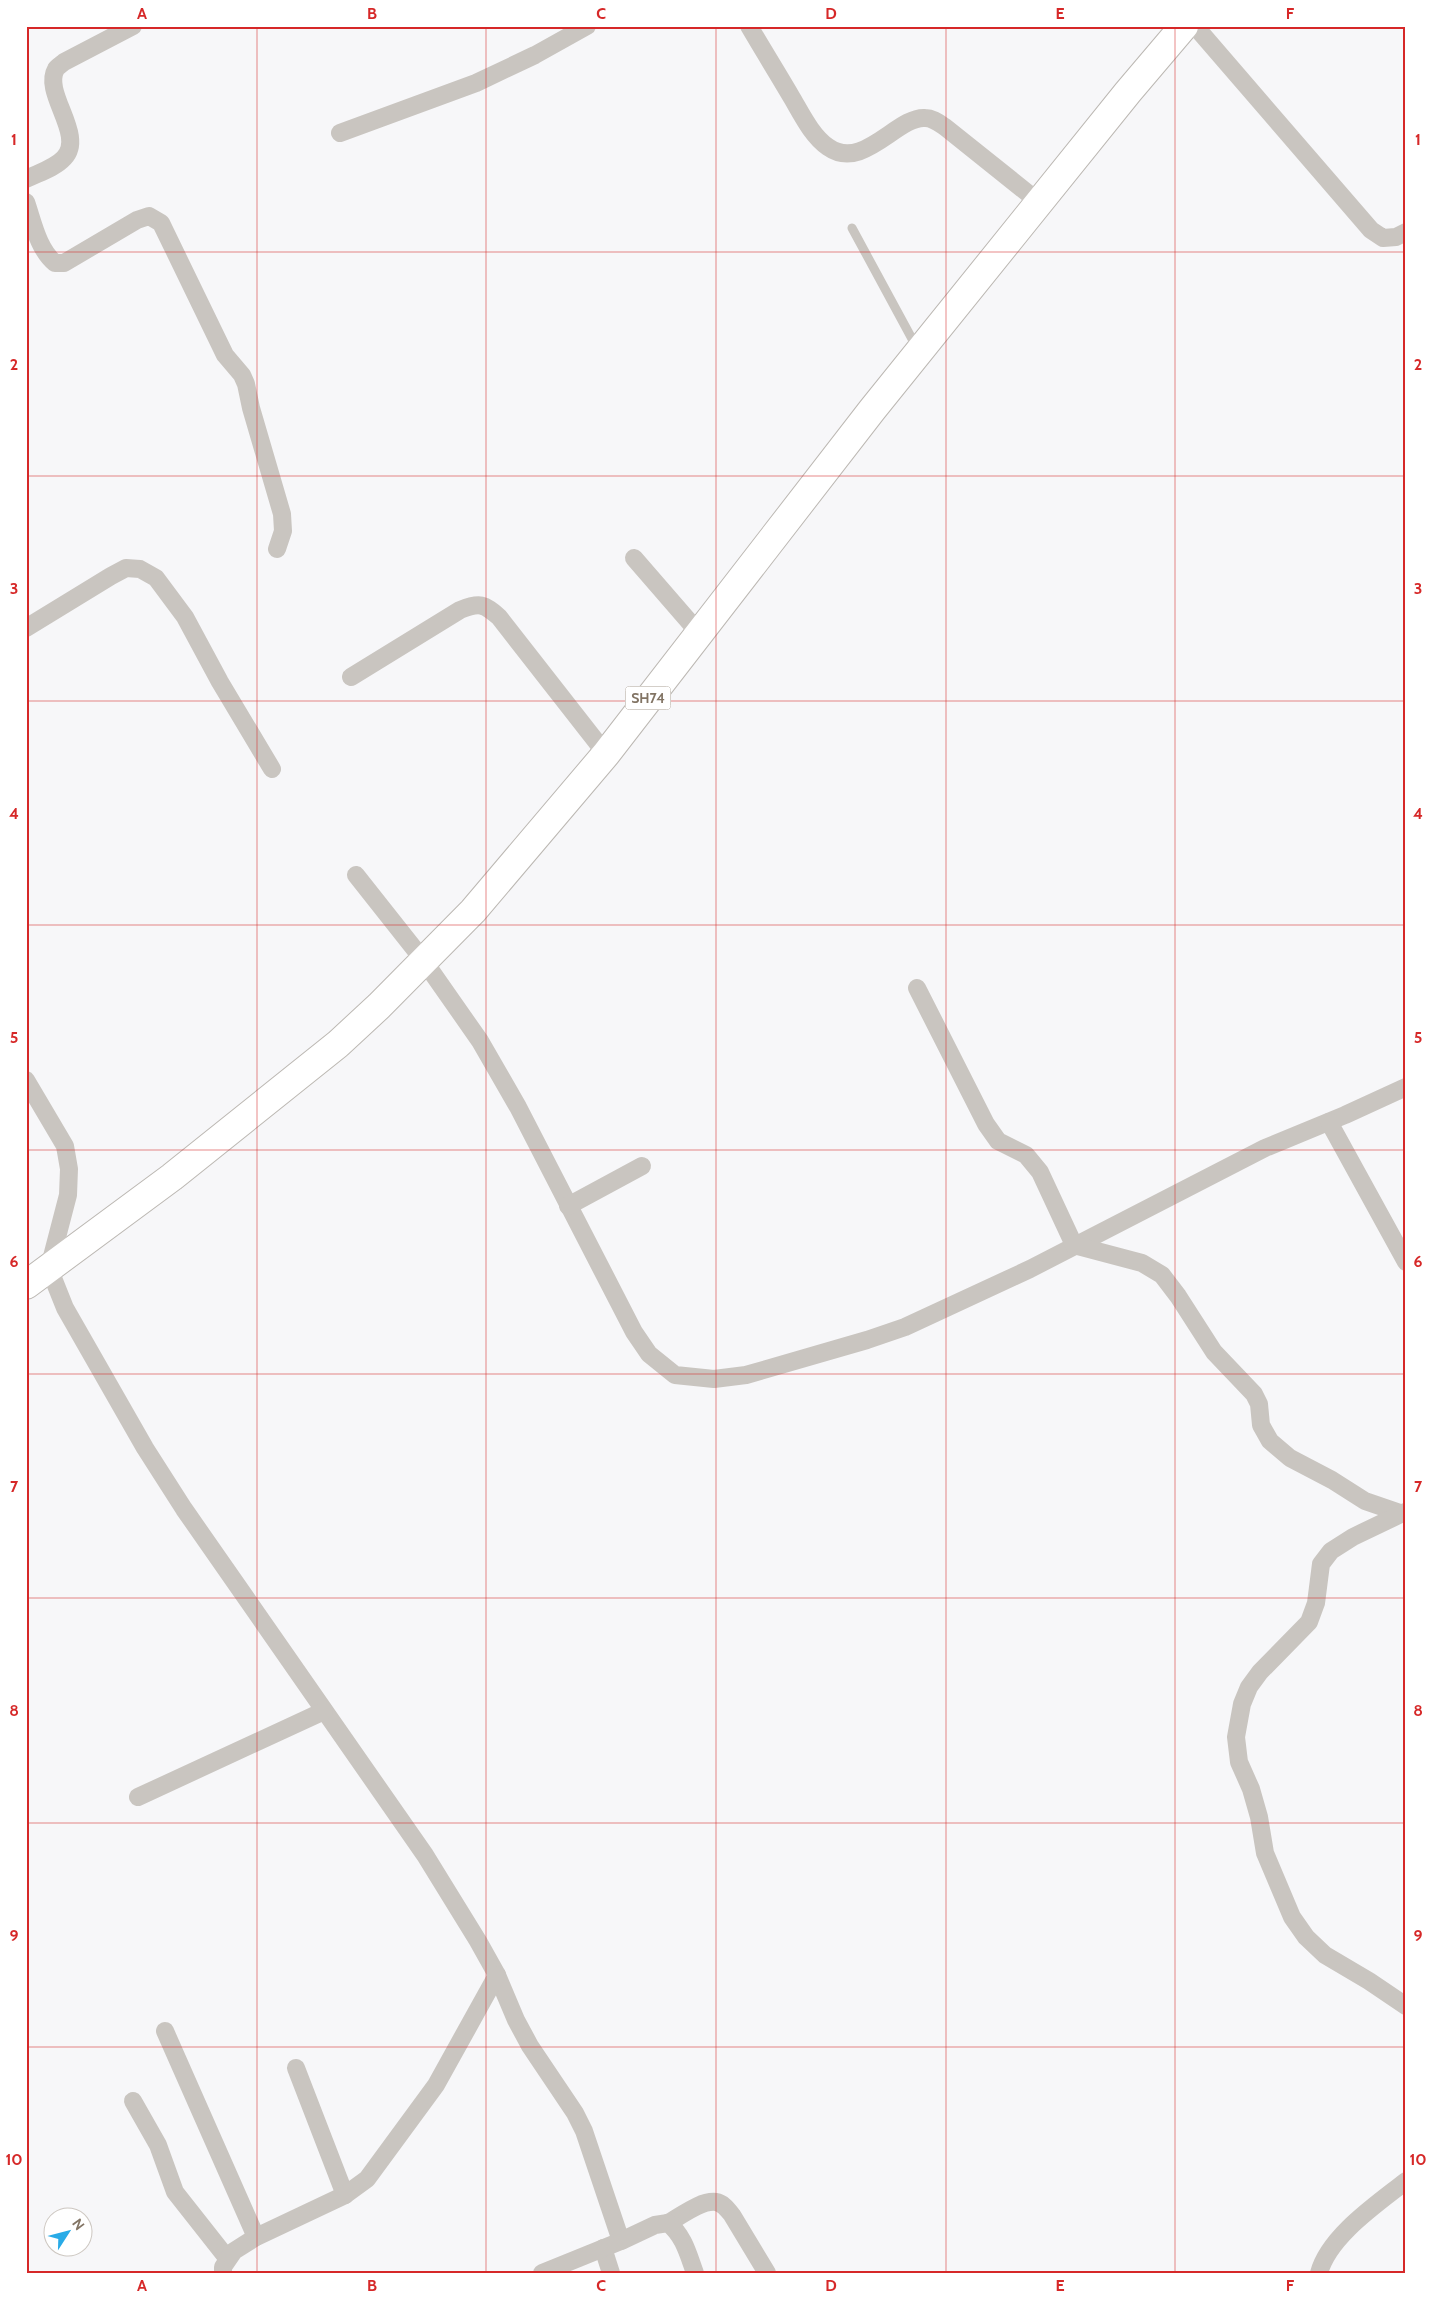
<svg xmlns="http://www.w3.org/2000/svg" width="1432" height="2299" font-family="Cabin,sans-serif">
<rect width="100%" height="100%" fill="#f7f7f9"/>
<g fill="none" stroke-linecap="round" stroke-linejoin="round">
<defs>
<path id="highway" d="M26,1285L172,1177L338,1044L379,1006L473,911L606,754L872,410L1128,92L1184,26"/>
</defs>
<use href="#highway" stroke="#bcb8b3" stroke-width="30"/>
<path stroke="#c9c5c0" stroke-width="9" d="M852,228L917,348"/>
<g stroke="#c9c5c0" stroke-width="18">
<path d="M749,26C763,50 778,74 792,98C802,115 812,136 828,147C863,172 897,116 925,118C933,118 939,123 945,127L1040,203"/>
<path d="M1195,26L1371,230L1383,238L1396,237L1406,232"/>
<path d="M340,133L476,83L535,55L587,26"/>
<path d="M26,179C38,173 55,168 64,158C86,135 42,93 56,69C57,67 62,64 64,62L133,26"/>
<path d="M26,202C33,222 38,249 55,263H64L137,220L149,216L161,223L225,355L242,375L246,384L251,408L282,514L283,531L277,549"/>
<path d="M634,558L699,633"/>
<path d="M26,628L111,576L126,568L140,569L156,578L185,617L220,682L272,769"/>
<path d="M351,677L460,610C480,602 484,604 499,617L606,754"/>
<path d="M356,875L424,961L480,1041L518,1107L634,1332L649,1354L675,1375L714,1379L746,1375L867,1340L905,1327L1030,1269L1265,1148L1345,1115L1406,1087"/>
<path d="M917,988L986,1124L998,1141L1026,1155L1040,1172L1074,1245L1142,1263L1162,1275L1178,1296L1214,1352L1254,1394L1259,1404L1261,1425L1270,1441L1290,1458L1332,1480L1365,1501L1400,1513"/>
<path d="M26,1080L65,1146L69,1169L68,1195L49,1268L65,1308L145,1448L184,1509L425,1855L478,1941L497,1975L516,2020L530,2046L575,2113L584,2131L621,2241"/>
<path d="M1329,1122L1406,1262"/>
<path d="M568,1206L642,1166"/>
<path d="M1405,1512L1353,1537L1331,1551L1321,1564L1316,1603L1309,1622L1260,1672L1249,1687L1242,1704L1236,1737L1239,1762L1251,1789L1259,1817L1265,1853L1292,1917L1306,1937L1325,1955L1369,1981L1406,2006"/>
<path d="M138,1797L324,1711"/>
<path d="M165,2031L256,2237"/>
<path d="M296,2068L345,2195"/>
<path d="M133,2101L158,2145L175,2192L227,2258"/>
<path d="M668,2223C681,2216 701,2200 716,2202C723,2203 728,2210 732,2215L767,2273"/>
<path d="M603,2248L611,2273"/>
<path d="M223,2273V2267L234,2251L256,2237L345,2195L367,2179L436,2085L497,1975"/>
<path d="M542,2273L621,2241L655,2225L668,2223C684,2236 688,2254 695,2273"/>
<path d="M1319,2273C1329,2236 1377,2204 1406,2181"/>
</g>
<use href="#highway" stroke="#fff" stroke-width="28"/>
</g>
<path fill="none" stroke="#d62828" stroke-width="1" stroke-opacity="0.55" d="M257,26V2273M486,26V2273M716,26V2273M946,26V2273M1175,26V2273M26,252H1406M26,476H1406M26,701H1406M26,925H1406M26,1150H1406M26,1374H1406M26,1598H1406M26,1823H1406M26,2047H1406"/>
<g text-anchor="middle" stroke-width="5" stroke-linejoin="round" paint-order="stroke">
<rect fill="#fff" stroke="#a89e92" stroke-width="1" x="625.5" y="686.5" width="45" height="23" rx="4"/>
<g font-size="14" font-weight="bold" fill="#827464">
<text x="648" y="703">SH74</text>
</g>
</g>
<rect width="1432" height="2299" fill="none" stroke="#ffffff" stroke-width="55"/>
<g transform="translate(68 2232) rotate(54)"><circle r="24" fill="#ffffff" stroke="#cdc7c1"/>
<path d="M0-4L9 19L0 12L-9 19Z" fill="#29abe7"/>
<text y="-8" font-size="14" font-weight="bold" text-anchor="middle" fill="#827464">N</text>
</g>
<rect x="28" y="28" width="1376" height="2244" fill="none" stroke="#d62828" stroke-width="2"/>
<g font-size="16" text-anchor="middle" font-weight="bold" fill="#d62828">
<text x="142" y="19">A</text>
<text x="372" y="19">B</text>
<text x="601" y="19">C</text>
<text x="831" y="19">D</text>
<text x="1060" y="19">E</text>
<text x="1290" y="19">F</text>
<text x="14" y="145">1</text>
<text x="1418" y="145">1</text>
<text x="14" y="370">2</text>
<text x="1418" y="370">2</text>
<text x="14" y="594">3</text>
<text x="1418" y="594">3</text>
<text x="14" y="819">4</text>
<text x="1418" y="819">4</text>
<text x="14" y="1043">5</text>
<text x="1418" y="1043">5</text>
<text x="14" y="1267">6</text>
<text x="1418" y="1267">6</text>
<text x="14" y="1492">7</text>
<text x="1418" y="1492">7</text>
<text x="14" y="1716">8</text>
<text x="1418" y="1716">8</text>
<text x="14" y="1941">9</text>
<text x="1418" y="1941">9</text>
<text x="14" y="2165">10</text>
<text x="1418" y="2165">10</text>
<text x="142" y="2291">A</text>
<text x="372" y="2291">B</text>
<text x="601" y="2291">C</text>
<text x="831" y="2291">D</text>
<text x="1060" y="2291">E</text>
<text x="1290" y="2291">F</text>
</g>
</svg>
